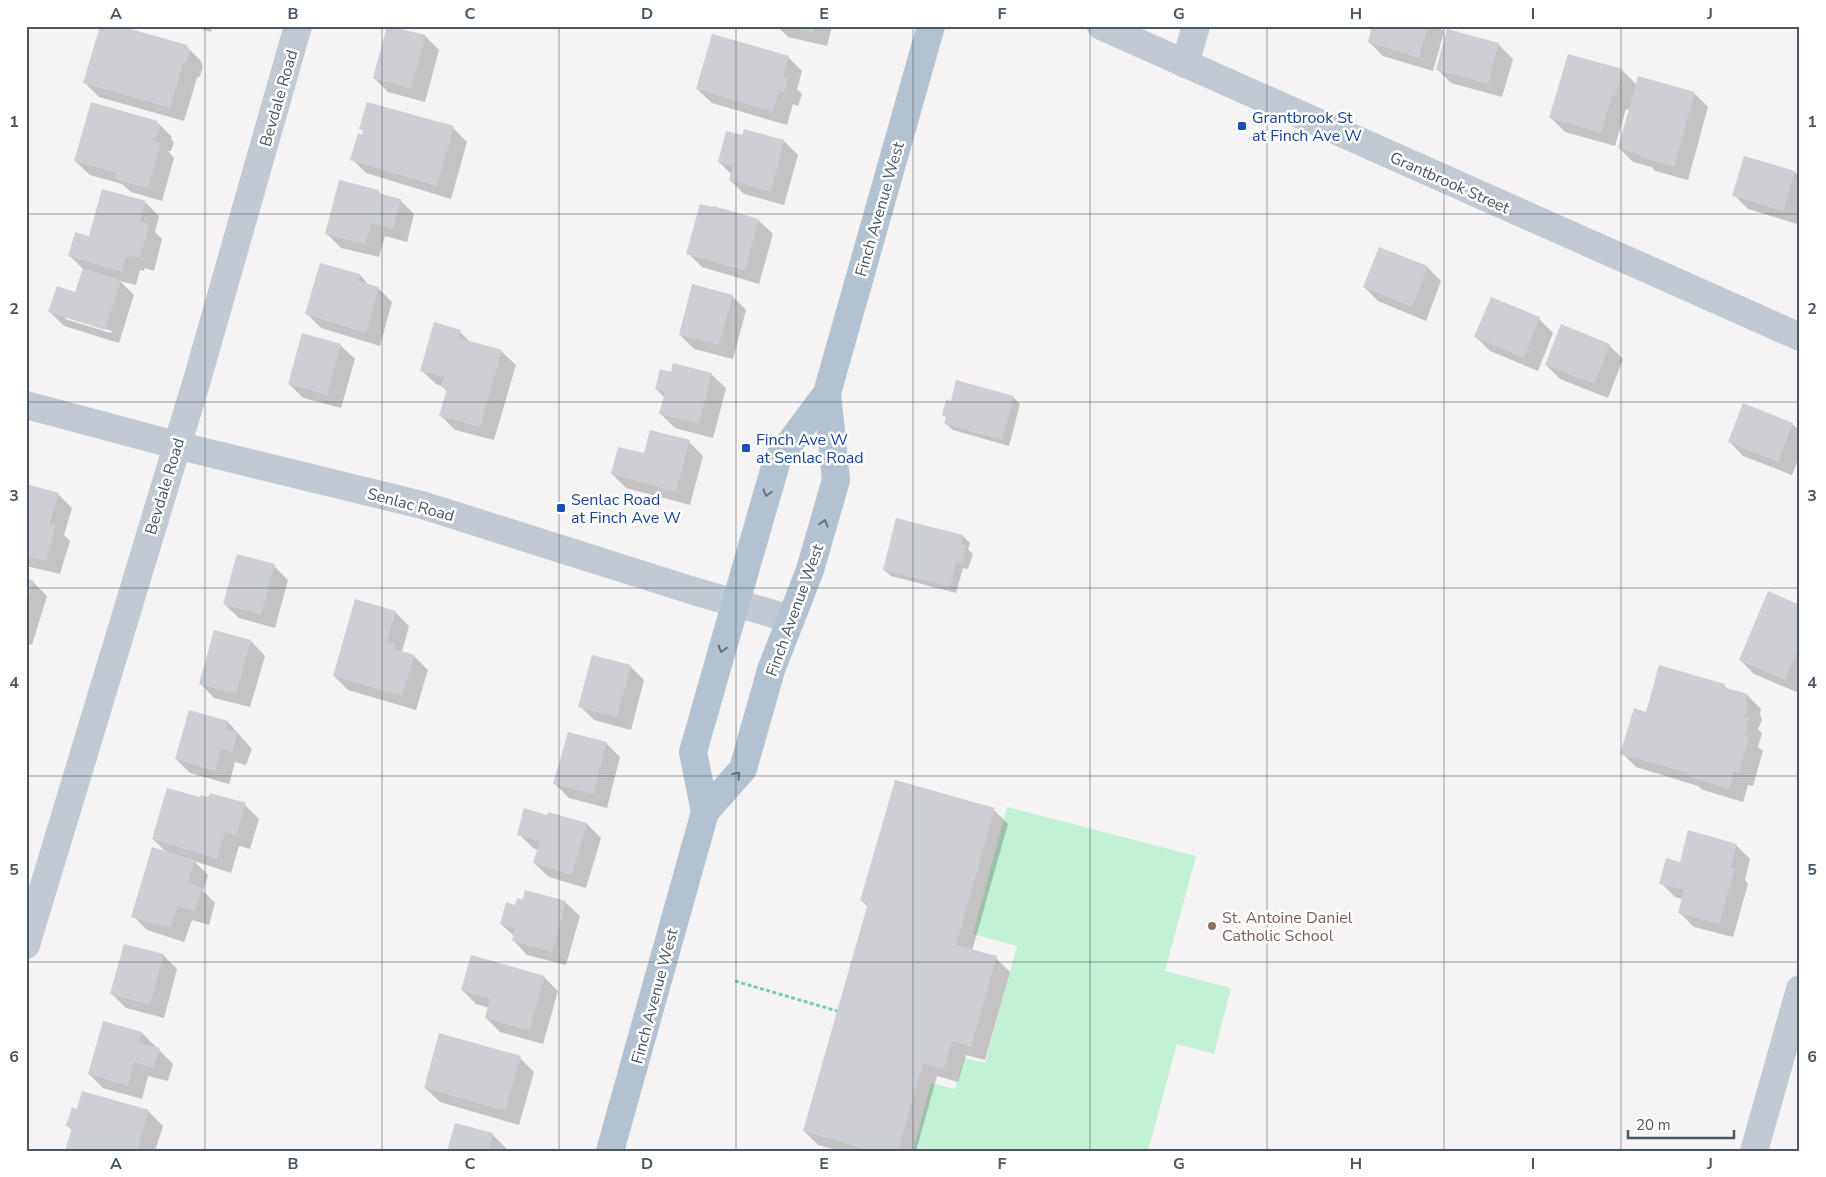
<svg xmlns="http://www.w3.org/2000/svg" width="1826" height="1177" font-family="'Nunito Sans',sans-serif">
<rect width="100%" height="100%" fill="#f5f3f3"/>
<path fill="#c3f1d5" d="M1007,807L1196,856L1165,971L1231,988L1214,1054L1177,1044L1148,1151H913L931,1083L955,1089L964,1058L985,1063L1017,946L973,934Z"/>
<g fill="#0003" fill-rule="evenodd">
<path d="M190,26H212L211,32Z"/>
<path d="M777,26H832L827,46L788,37Z"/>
<path d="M1374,26H1438L1444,32L1433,71L1383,56L1369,42Z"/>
<path d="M1448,31L1499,45L1513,59L1502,97L1451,83L1437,69Z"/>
<path d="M425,36L439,50L425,102L388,92L374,78Z"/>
<path d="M186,46L201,61L203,67L200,76L197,78L184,121L99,97L85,83Z"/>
<path d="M1568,55L1623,71L1636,84L1694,93L1708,107L1688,180L1655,171L1652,167L1633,162L1619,148L1630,110L1626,109L1615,146L1565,132L1551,118Z"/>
<path d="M788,57L802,71L797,89L802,94L798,106L793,104L787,125L712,103L697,89Z"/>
<path d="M157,122L172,137L171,139L174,142L171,151H168L174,158L162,201L131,192L122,184L90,175L75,161Z"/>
<path d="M361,128H453L467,142L451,199L366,173L352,159L364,132Z"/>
<path d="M743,137L784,141L798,155L784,205L744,194L730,180L732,175L719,162Z"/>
<path d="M1795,172L1800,177V216L1797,224L1748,209L1734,195Z"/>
<path d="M378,191L383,196L400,200L414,214L407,242L385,236L379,257L341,248L327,234Z"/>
<path d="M145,202L159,216L155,232L162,239L154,271L145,268L144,271L140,270L136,285L120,281L134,295L119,343L64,326L50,312L76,294L84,270L70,256L89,237ZM65,316L112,331L111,333L65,319Z"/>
<path d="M758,220L773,234L759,284L702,267L688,253Z"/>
<path d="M1427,267L1441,281L1426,321L1378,301L1364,287Z"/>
<path d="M360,275L370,286L378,288L392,302L380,346L321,328L307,314Z"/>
<path d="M732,296L746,310L733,359L694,349L680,335Z"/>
<path d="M1539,319L1553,333L1538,371L1490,351L1476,337Z"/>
<path d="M460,332L471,343L501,351L516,365L494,440L455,430L441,416L448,392L442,386L436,384L421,370Z"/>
<path d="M340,345L355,359L341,408L303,398L289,384Z"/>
<path d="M1609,345L1623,359L1608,398L1560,379L1546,365Z"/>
<path d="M672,374H711L726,388L713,438L675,428L661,414L665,398L656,389Z"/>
<path d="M1013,397L1020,404L1009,446L953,430L946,424L947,418L944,415Z"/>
<path d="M1792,424L1800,431V455L1792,475L1743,456L1729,441Z"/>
<path d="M689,442L703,456L690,505L626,488L612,474L645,455Z"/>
<path d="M26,485L58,494L72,508L64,535L70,541L60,574L26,566Z"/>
<path d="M897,520L963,536L970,543L968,549L973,554L968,569L963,568L956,593L891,576L884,570Z"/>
<path d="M274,566L288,580L275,628L239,618L224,604Z"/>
<path d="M26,580L33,582L47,596L32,645L26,643Z"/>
<path d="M1800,606V692L1799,693L1754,674L1740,660Z"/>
<path d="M395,612L409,626L402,652L414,656L428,670L416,710L348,690L334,676Z"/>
<path d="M251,641L265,656L250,707L214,698L200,683Z"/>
<path d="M630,666L644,680L631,730L594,720L580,706Z"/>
<path d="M1724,685L1728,690L1747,695L1761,709L1760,714L1762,720L1758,729L1762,733L1758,747L1763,751L1753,786L1748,785L1743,802L1703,790L1698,786L1636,767L1622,753L1647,713Z"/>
<path d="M190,712L228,722L252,749L246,765L235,762L229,784L190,773L176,759Z"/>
<path d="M606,743L620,757L607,808L569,798L555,784Z"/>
<path d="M201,799L245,805L259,819L250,849L239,846L231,873L194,861L208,875L203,891L215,903L209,925L192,920L184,942L147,930L133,916L167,853L153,839Z"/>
<path d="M994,810L1008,824L972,951L996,958L1010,972L985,1060L966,1055L958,1082L937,1076L916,1151H840L818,1145L804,1131L868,907L861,900Z"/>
<path d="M549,814L587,824L601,838L586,888L549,877L534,863L538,850L533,848L519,834L548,816Z"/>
<path d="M1736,845L1750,859L1745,880L1748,884L1733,937L1694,927L1680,913L1683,899L1675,897L1661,883L1681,863Z"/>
<path d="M565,902L580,916L566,965L527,955L513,940L514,936L501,924L516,907Z"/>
<path d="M163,955L177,969L164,1018L126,1008L112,994Z"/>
<path d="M544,977L558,991L543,1044L500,1032L486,1018L489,1008L476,1004L462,990Z"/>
<path d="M104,1023L142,1033L173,1064L168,1081L148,1076L142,1099L103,1088L89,1074Z"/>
<path d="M520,1058L534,1072L519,1125L440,1102L425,1088Z"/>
<path d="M78,1110L148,1111L163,1126L155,1151H67L72,1130L68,1126Z"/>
<path d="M492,1134L506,1148L505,1151H449Z"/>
</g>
<g fill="#cdcfd5">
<path d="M100,26H120L187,45L190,52L186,62L183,64L170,108L83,83Z"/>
<path d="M387,26L426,35L411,89L373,78Z"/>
<path d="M788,26H815L813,33Z"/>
<path d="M1372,26H1428L1419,58L1368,42Z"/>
<path d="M1447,29L1499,43L1488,84L1436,70Z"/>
<path d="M712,34L789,56L783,77L788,78L784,93L779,91L773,112L696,89Z"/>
<path d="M1568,54L1623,69L1615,96H1612L1601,133L1549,118Z"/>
<path d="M1638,76L1695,92L1674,167L1640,157L1641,155L1618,148Z"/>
<path d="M91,102L158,121V124L160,127L157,137L154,138L153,140L161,143L148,188L115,179L116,173L74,161Z"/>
<path d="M367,102L454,126L437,186L350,160L358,133L362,135L363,130L359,129Z"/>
<path d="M744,129L784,140L771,192L729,180L733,166L718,162L726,131L742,135Z"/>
<path d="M1744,156L1795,171L1783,211L1732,196Z"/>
<path d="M339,180L379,190L378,193L401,199L393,229L371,223L365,244L325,234Z"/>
<path d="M102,189L146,201L140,221L149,224L140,258L131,255L130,258L126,257L122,272L68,256L75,232L89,236Z"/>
<path d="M700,204L712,207L713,206L759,219L745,271L686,254Z"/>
<path d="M1379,247L1428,266L1412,307L1363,287Z"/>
<path d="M320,263L360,274L358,281L379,287L366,333L305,314Z"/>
<path d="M83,268L121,280L105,330L48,312L57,286L75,292Z"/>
<path d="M692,284L733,295L719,345L679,335Z"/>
<path d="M1491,297L1540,317L1524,358L1474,337Z"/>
<path d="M434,322L461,330L459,338L502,350L480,427L439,416L447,389L441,387L444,377L420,371Z"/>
<path d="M1561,324L1610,344L1594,384L1545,365Z"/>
<path d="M302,333L341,344L327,395L288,384Z"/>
<path d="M673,363L712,373L699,424L659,414L665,392L655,389L660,369L671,372Z"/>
<path d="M956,380L1014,396L1002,440L944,424L946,417L942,415L946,400L951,401Z"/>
<path d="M1743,403L1793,423L1778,462L1728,442Z"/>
<path d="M650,430L690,440L676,492L611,474L618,447L644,453Z"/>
<path d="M26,484L59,493L50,523L56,525L46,561L26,557Z"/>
<path d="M896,518L963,535L961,544L966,546L962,563L956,562L950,587L883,570Z"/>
<path d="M237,554L275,564L261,615L223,604Z"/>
<path d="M26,578L34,581L27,604H26Z"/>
<path d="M1768,591L1800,605V645L1785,680L1739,660Z"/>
<path d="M355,599L396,611L387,642L395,644L394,649L415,655L402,696L333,676Z"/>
<path d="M214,630L251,640L236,694L199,684Z"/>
<path d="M592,655L631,665L617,717L578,707Z"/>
<path d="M1659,665L1725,684L1723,687L1748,694L1746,700L1748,705L1746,714L1743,716L1749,718L1744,735L1749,736L1739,773L1734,772L1729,789L1687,776L1688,773L1620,754L1634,708L1646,712Z"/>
<path d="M189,710L228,721L226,729L238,733L232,752L221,749L215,771L175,759Z"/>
<path d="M568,732L607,742L593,794L553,784Z"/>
<path d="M895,780L995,808L956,945L997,956L971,1047L952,1041L944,1069L923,1063L898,1151H872L803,1131L868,903L860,901Z"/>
<path d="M167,788L200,797L201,795L208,797L210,793L246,803L236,836L225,832L217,859L152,839Z"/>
<path d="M524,808L547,815L548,812L587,823L572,875L533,863L540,841L517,835Z"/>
<path d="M1688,830L1737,844L1731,867L1735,869L1719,924L1678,913L1684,890L1659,884L1666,858L1680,862Z"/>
<path d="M152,847L195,860L188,883L202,888L195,912L178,906L170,928L131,917Z"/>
<path d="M525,890L566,901L552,952L512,941L515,928L500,924L506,902L515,905L517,898L523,899Z"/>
<path d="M124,944L164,954L150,1005L110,994Z"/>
<path d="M471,955L545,976L529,1031L485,1018L490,999L461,990Z"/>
<path d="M103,1021L142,1032L139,1043L160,1048L153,1068L134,1062L128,1086L88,1074Z"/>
<path d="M439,1033L521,1056L505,1111L424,1088Z"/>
<path d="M82,1091L149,1110L137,1151H65L72,1128L66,1126L72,1107L77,1109Z"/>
<path d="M455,1123L493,1133L488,1151H447Z"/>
</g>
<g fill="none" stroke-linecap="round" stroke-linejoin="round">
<path stroke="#7ad0a6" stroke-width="3" stroke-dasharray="4 2.5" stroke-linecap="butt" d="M735,981L837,1011"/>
<g stroke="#c1cad2" stroke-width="28">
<path d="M1101,26L1800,337"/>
<path d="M1185,64L1196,26"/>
<path d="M26,405L176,445L422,505L697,592L791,619"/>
<path d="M26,945L197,380L298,26"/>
<path d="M1754,1151L1800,989"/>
</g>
<g stroke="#b3c2d1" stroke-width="28">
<path d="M705,812L693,752L721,654L777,460L827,393L931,26"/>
<path d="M610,1151L705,812L743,769L771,670L810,570L836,480L827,393"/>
</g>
</g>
<defs><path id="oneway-chevron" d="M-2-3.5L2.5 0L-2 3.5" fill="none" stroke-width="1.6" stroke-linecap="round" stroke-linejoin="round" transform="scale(1.25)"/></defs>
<g stroke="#64717d">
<use href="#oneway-chevron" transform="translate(767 493) rotate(106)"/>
<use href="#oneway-chevron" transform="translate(824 523) rotate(-74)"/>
<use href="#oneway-chevron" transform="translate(722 649) rotate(106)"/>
<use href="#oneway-chevron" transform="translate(737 775) rotate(-48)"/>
</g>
<path fill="none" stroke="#4a5661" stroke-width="1" stroke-opacity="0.55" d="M205,26V1151M382,26V1151M559,26V1151M736,26V1151M913,26V1151M1090,26V1151M1267,26V1151M1444,26V1151M1621,26V1151M26,214H1800M26,402H1800M26,588H1800M26,776H1800M26,962H1800"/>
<g fill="#1a4fb4" stroke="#fff" stroke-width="2">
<rect x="1237" y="121" width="10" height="10" rx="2.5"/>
<rect x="741" y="443" width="10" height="10" rx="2.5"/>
<rect x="556" y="503" width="10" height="10" rx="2.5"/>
</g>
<circle fill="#8d6e63" stroke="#fff" stroke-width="2" cx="1212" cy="926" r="5"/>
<g text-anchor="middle" stroke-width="5" stroke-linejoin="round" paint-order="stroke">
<g font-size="16" fill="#4a5661" stroke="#fff">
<text transform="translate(278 98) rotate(-74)" y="6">Bevdale Road</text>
<text transform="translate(1450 182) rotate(24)" y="6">Grantbrook Street</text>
<text transform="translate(879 209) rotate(-74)" y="6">Finch Avenue West</text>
<text transform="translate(164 486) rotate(-73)" y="6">Bevdale Road</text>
<text transform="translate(411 504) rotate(15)" y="6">Senlac Road</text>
<text transform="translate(794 610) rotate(-70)" y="6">Finch Avenue West</text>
<text transform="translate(654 996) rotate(-75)" y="6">Finch Avenue West</text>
</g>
<g font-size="16" fill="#164399" stroke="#fff" text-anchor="start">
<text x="1252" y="123">Grantbrook St<tspan x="1252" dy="18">at Finch Ave W</tspan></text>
<text x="756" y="445">Finch Ave W<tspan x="756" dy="18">at Senlac Road</tspan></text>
<text x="571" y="505">Senlac Road<tspan x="571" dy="18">at Finch Ave W</tspan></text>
</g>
<g font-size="16" fill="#785e54" stroke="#fff" text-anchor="start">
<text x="1222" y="923">St. Antoine Daniel<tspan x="1222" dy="18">Catholic School</tspan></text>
</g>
</g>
<rect width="1826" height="1177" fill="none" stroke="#ffffff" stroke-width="55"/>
<path d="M1628 1130v8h106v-8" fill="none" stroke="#4a5661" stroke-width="2.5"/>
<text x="1636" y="1130" font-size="15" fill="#4a5661" stroke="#ffffff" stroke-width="4" paint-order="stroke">20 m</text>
<rect x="28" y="28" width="1770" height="1122" fill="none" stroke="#4a5661" stroke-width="2"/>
<g font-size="16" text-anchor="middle" font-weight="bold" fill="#4a5661">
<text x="116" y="19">A</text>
<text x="293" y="19">B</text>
<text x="470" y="19">C</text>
<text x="647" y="19">D</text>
<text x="824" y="19">E</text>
<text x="1002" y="19">F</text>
<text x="1179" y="19">G</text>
<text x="1356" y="19">H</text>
<text x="1533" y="19">I</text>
<text x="1710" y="19">J</text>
<text x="14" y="127">1</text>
<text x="1812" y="127">1</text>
<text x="14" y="314">2</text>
<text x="1812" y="314">2</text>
<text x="14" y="501">3</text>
<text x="1812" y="501">3</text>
<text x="14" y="688">4</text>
<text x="1812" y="688">4</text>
<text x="14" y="875">5</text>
<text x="1812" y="875">5</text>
<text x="14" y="1062">6</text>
<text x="1812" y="1062">6</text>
<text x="116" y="1169">A</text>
<text x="293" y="1169">B</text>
<text x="470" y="1169">C</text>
<text x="647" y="1169">D</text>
<text x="824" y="1169">E</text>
<text x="1002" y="1169">F</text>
<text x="1179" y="1169">G</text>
<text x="1356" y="1169">H</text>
<text x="1533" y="1169">I</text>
<text x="1710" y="1169">J</text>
</g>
</svg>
